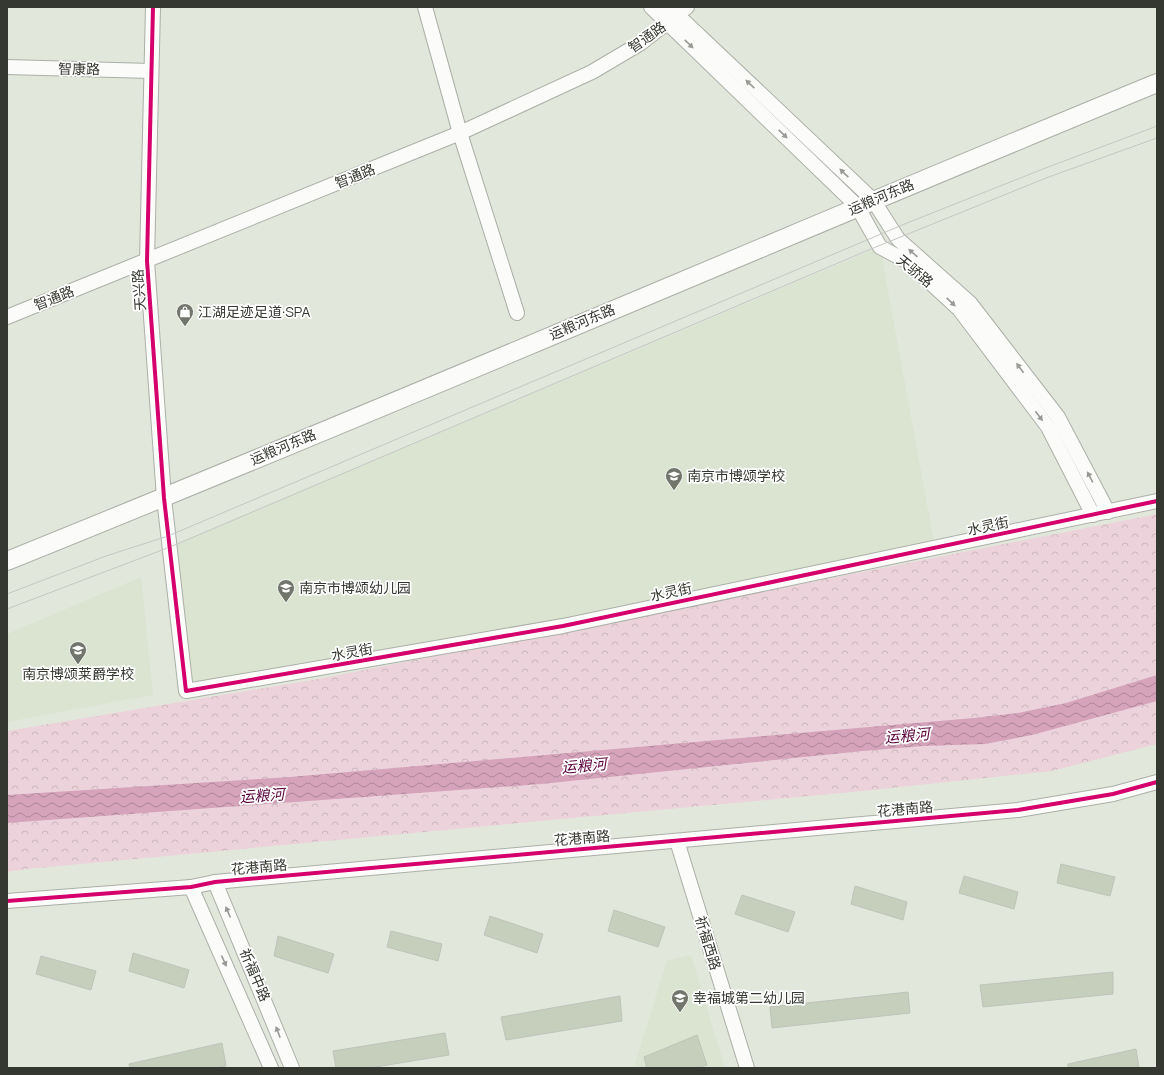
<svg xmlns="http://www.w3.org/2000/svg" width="1164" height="1075" font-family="Manrope,'Noto Sans SC',sans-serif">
<defs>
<pattern id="park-crowns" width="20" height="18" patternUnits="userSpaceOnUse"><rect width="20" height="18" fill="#ecd3db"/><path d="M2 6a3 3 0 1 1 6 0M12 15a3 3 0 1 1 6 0" fill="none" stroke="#cbb6bc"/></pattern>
<pattern id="water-waves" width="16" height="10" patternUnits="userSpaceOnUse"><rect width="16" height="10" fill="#d5a3ba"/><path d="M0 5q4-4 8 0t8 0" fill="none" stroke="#ae8698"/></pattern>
</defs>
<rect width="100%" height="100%" fill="#e2e7dc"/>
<g fill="#dae4d0">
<path d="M880,247L935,548L186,691L170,547Z"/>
<path d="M141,577L153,695L7,722V634Z"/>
<path d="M691,955L725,1068H636L635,1064L667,961Z"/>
</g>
<path fill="url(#park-crowns)" d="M1157,514V744L1052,771L863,791L27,869L7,872V731L318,679Z"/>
<path fill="url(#water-waves)" d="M1157,675V701L1032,735L985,744L923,746L863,751L541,784L7,823V795L290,777L974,718L1018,713L1066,703Z"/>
<g fill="#c6cebc" stroke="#bfc3ba">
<path d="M1061,864L1115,877L1110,896L1057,883Z"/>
<path d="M964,876L1018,892L1014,909L959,893Z"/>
<path d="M855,886L907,902L903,920L851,904Z"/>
<path d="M742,895L795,912L788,932L735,914Z"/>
<path d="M614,910L665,927L658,947L608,931Z"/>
<path d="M490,916L543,934L537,953L484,935Z"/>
<path d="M391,931L442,944L438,961L387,947Z"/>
<path d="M278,936L334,954L328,973L274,956Z"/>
<path d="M133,953L189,970L184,988L129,971Z"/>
<path d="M41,956L96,971L91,990L36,974Z"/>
<path d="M1113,972V994L983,1007L980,985Z"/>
<path d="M908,992L910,1013L772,1028L770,1007Z"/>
<path d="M620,996L622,1021L506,1040L501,1017Z"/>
<path d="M445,1033L449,1055L369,1068H336L333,1051Z"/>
<path d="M697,1035L707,1065L697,1068H647L644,1057Z"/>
<path d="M222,1043L226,1066L217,1068H130L129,1064Z"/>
<path d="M1136,1049L1139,1068H1068V1064Z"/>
</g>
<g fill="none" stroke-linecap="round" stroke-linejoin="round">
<defs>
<g id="minor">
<path d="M153,7L147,261L164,498L186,691L563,626L1157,501"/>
<path d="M425,7L460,133L517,313"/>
<path d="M651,7L857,206L880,247L908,262L959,309L1048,427L1093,515"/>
<path d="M669,7L873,200L898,239L970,303L1058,417L1108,512"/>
<path d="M7,67L151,71"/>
<path d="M7,317L460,133L592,72L641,43L687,7"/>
<path d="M677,841L747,1068"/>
<path d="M215,882L292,1068"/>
<path d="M191,887L271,1068"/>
<path d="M7,901L191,887L215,882L1018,810L1113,794L1157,782"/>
</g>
<path id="major" d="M7,561C392,406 773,241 1157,83"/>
</defs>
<use href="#minor" stroke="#abafa6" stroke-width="16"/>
<use href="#major" stroke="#abafa6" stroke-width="20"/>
<use href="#minor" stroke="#fbfbfa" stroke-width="14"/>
<use href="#major" stroke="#fbfbfa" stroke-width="18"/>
<g stroke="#c5c7c3" stroke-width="1">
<path d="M7,594L106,556L168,536L907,223L1043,169L1157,126"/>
<path d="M7,609L170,547L871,249L1046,178L1157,138"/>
</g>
<defs>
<g id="cycleway">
<path d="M153,7L147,261L164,498L186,691L563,626L1157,501"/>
<path d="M7,901L191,887L215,882L1018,810L1113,794L1157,782"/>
</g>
</defs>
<use href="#cycleway" stroke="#fff" stroke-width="6"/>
<use href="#cycleway" stroke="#d6006c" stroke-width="4"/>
</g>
<defs><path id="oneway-solid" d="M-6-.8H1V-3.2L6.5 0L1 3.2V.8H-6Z"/></defs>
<g fill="#989a95">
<use href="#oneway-solid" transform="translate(689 44) rotate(44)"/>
<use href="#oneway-solid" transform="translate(750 84) rotate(-137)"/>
<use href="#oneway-solid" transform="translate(783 134) rotate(44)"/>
<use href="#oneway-solid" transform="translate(844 173) rotate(-137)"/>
<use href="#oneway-solid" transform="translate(913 253) rotate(-139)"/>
<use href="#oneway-solid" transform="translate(951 302) rotate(43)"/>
<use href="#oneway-solid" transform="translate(1020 368) rotate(-127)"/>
<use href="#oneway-solid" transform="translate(1039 416) rotate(53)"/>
<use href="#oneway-solid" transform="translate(1090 477) rotate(-118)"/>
<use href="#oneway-solid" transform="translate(228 912) rotate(-113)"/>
<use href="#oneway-solid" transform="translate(224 961) rotate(66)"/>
<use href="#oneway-solid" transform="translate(278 1032) rotate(-111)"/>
</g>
<defs>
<symbol id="shop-pin" viewBox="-11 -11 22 30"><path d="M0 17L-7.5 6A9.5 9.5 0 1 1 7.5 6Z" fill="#72756c" stroke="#fff"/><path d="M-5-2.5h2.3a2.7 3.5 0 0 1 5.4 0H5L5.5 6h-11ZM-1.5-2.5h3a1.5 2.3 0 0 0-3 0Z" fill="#fff"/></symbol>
<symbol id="school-pin" viewBox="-11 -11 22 30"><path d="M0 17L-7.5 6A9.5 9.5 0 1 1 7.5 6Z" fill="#72756c" stroke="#fff"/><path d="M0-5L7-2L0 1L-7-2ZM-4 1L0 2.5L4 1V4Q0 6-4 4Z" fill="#fff"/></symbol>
</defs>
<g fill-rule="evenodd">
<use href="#shop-pin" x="175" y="302" width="20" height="27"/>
<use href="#school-pin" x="664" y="466" width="20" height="27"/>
<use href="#school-pin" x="276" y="578" width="20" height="27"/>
<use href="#school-pin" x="68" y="640" width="20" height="27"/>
<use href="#school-pin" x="670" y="988" width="20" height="27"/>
</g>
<g text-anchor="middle" stroke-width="3.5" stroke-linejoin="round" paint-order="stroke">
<g font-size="14" fill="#353830" stroke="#fff">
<text transform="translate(647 37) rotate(-35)" y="5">智通路</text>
<text transform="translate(79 69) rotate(1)" y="5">智康路</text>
<text transform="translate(355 176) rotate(-22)" y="5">智通路</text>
<text transform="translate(881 197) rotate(-23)" y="5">运粮河东路</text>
<text transform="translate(915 271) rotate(39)" y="5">天骄路</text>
<text transform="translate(139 290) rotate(-94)" y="5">天兴路</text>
<text transform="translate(54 298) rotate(-22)" y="5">智通路</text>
<text transform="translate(582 322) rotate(-23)" y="5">运粮河东路</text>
<text transform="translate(283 447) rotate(-23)" y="5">运粮河东路</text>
<text transform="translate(988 526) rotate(-12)" y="5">水灵街</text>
<text transform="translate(671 592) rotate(-12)" y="5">水灵街</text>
<text transform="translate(352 652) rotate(-10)" y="5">水灵街</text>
<text transform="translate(905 809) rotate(-5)" y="5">花港南路</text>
<text transform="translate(582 838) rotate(-5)" y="5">花港南路</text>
<text transform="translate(259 867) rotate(-5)" y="5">花港南路</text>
<text transform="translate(708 943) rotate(73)" y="5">祈福西路</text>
<text transform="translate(255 975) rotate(67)" y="5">祈福中路</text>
</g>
<g font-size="14" fill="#353830" stroke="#fff" text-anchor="start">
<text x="198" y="317">江湖足迹足道·SPA</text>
<text x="687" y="481">南京市博颂学校</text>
<text x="299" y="593">南京市博颂幼儿园</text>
<text x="78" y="679" text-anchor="middle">南京博颂莱爵学校</text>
<text x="693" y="1003">幸福城第二幼儿园</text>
</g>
<g font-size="15" font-style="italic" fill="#5b003b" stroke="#fff">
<text transform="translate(907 736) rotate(-5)" y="5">运粮河</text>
<text transform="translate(584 766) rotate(-5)" y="5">运粮河</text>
<text transform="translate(262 796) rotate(-4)" y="5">运粮河</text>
</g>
</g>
<rect width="1164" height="1075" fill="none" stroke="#353830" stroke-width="16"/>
</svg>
